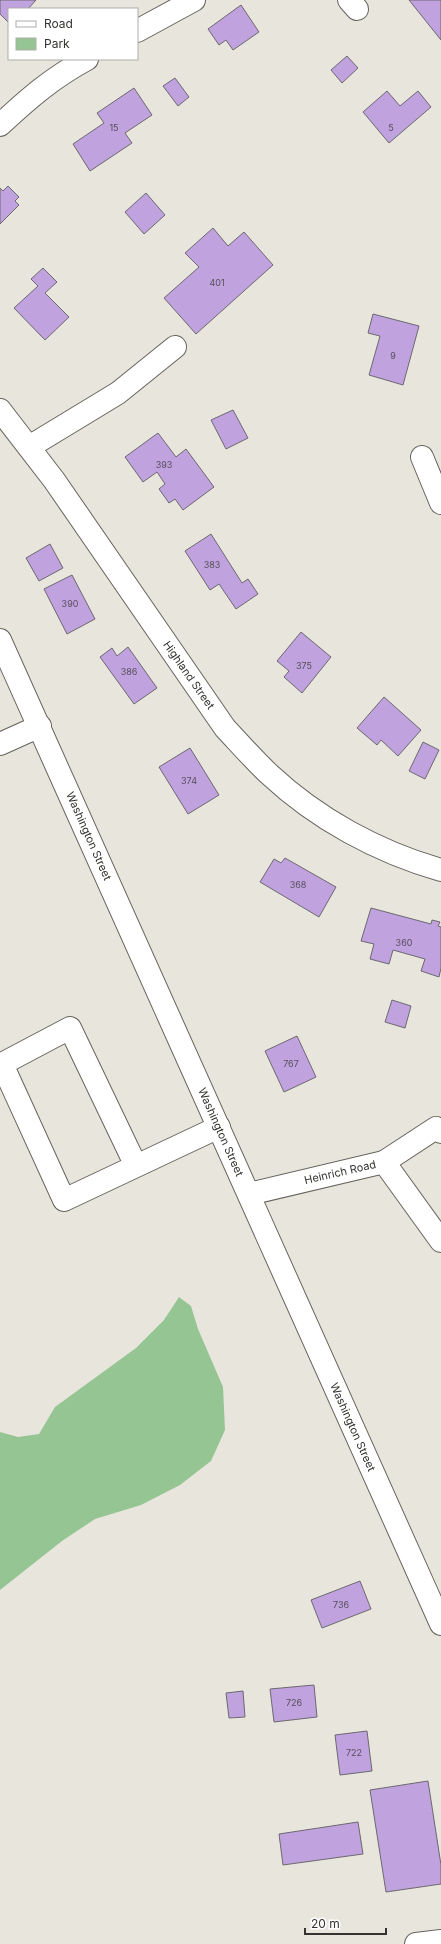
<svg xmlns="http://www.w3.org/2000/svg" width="441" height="1944" font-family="Inter,sans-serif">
<rect width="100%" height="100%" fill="#e8e5dd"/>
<path fill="#96c594" d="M179,1297L191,1306L198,1329L223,1387L225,1430L211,1461L180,1485L141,1505L95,1519L62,1541L0,1590V1432L18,1437L39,1434L55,1407L136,1348L164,1320Z"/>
<g fill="#bfa2de" stroke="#6c696f">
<path d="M0,0H36L28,9H9V23L0,14Z"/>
<path d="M409,0H441V40Z"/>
<path d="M241,5L259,32L233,50L226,40L219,45L208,29Z"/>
<path d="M347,56L358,68L342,83L331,70Z"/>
<path d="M175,78L189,97L178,106L163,86Z"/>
<path d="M134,88L152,115L125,133L132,143L90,171L73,144L104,123L97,113Z"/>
<path d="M387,91L400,106L418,91L431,107L389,143L363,112Z"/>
<path d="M8,186L19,197L15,201L19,205L0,224V188L3,191Z"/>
<path d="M146,193L165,215L144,234L125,212Z"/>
<path d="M213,228L228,246L244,232L273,265L196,334L164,298L199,267L185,253Z"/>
<path d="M43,268L57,282L45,293L69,317L45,340L14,308L38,286L31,279Z"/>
<path d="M373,314L419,326L403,385L369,375L380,336L368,333Z"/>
<path d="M233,410L248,438L226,449L211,420Z"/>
<path d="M158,433L176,457L186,449L214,487L183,510L175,499L169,503L159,489L165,484L157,472L143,482L125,457Z"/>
<path d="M211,534L242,583L248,579L258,594L236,609L219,584L210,590L185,551Z"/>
<path d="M50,544L63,568L39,581L26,558Z"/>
<path d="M72,575L95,619L67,634L44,589Z"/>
<path d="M301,632L331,657L302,693L284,677L289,671L277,661Z"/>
<path d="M128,647L157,688L134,704L100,657L112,648L117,656Z"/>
<path d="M384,697L421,730L398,756L381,740L377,745L357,728Z"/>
<path d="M423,742L439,750L425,779L409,771Z"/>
<path d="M190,748L219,795L188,814L159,767Z"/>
<path d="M285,858L336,887L319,917L260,882L274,859L281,863Z"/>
<path d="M371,908L431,924L432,920L440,922L438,926L441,927V968L439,977L421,971L425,959L393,950L389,964L370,959L374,944L361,941Z"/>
<path d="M392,1000L411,1006L405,1028L385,1022Z"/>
<path d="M297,1036L316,1077L284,1092L265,1051Z"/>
<path d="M360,1581L371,1609L322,1628L311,1600Z"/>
<path d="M314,1685L317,1717L274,1722L270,1689Z"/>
<path d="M243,1691L245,1717L229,1718L226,1693Z"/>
<path d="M367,1731L372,1771L340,1775L335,1735Z"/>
<path d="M428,1781L441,1865V1884L386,1892L370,1790Z"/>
<path d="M358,1822L363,1854L283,1865L279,1834Z"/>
</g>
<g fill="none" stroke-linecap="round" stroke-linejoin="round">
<defs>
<g id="minor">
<path d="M349,0L357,9"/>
<path d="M137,31L194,0"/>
<path d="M0,125C29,98 52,78 87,59"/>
<path d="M0,410L54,480L225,728C240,744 254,760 269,774C317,819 378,852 441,870"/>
<path d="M29,447L118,393L175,347"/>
<path d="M422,457L441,503"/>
<path d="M0,744L40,726"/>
<path d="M384,1162L436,1128L441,1132"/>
<path d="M136,1166L70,1028L2,1064L64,1200L219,1127"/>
<path d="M249,1194L384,1162L441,1241"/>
<path d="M416,1944L441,1941"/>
</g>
<path id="major" d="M0,640L441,1624"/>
</defs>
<use href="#minor" stroke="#66645d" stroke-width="24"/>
<use href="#major" stroke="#66645d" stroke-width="24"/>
<use href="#minor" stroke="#fff" stroke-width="22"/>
<use href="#major" stroke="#fff" stroke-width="22"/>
</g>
<g text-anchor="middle" stroke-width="3.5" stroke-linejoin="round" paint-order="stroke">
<g font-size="9" fill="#574f5c">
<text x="114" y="131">15</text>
<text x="391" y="131">5</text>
<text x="217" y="286">401</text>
<text x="393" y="359">9</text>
<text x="164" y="468">393</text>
<text x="212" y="568">383</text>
<text x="70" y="607">390</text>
<text x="304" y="669">375</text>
<text x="129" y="675">386</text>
<text x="189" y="784">374</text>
<text x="298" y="888">368</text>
<text x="404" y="946">360</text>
<text x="291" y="1067">767</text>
<text x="341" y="1608">736</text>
<text x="294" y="1706">726</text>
<text x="354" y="1756">722</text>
</g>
<g font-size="11" fill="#343330" stroke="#fff">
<text transform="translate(189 675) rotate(55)" y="4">Highland Street</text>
<text transform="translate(89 836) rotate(66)" y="4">Washington Street</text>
<text transform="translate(221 1132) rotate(66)" y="4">Washington Street</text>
<text transform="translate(340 1172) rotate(-13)" y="4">Heinrich Road</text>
<text transform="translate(353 1427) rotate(66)" y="4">Washington Street</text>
</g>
</g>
<rect x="8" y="8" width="130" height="52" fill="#ffffff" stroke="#aeadac"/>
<rect x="16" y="21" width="20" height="6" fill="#ffffff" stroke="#aeadac"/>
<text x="44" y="28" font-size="12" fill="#343330">Road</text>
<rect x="16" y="38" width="20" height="12" fill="#96c594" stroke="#aeadac"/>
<text x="44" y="48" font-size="12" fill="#343330">Park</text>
<path d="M305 1928v6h81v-6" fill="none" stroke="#343330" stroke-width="2"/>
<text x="311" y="1928" font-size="12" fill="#343330" stroke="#ffffff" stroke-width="3" paint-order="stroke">20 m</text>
</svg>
